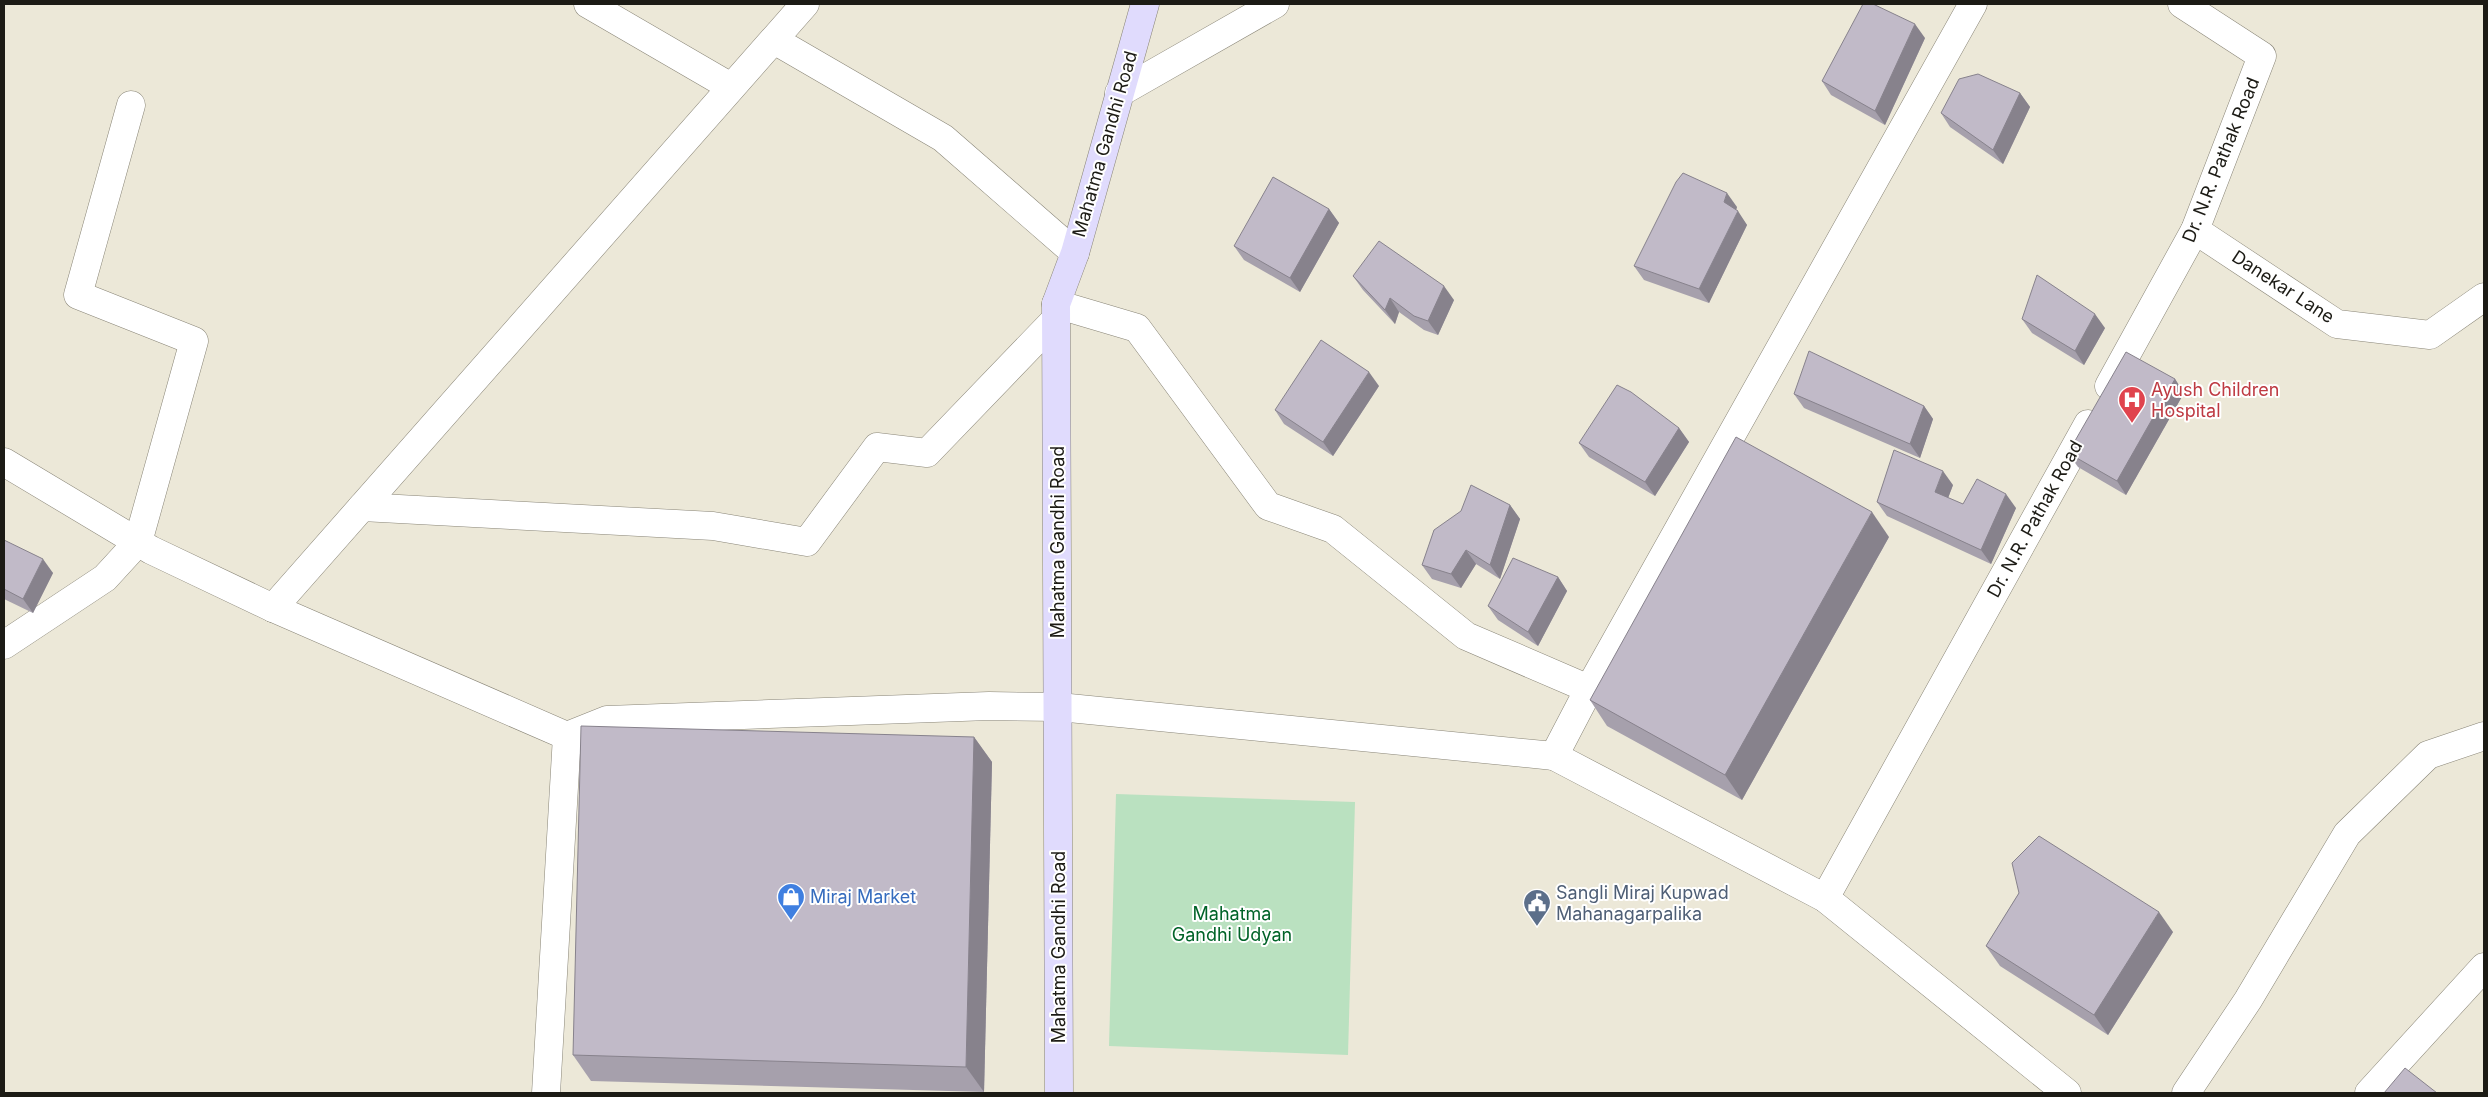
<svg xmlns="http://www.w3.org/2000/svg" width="2488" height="1097" font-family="Inter,sans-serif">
<rect width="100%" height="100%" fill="#ece8d8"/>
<path fill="#bae1c0" d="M1116,794L1355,802L1348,1055L1109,1046Z"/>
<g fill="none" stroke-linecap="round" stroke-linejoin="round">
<defs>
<g id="minor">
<path d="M588,4L731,87"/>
<path d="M774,40L943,138L1075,253"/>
<path d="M1119,93L1275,4"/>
<path d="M2195,230L2337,324L2430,335L2484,297"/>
<path d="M1056,304L1137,328L1268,506L1333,529L1466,636L1589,689"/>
<path d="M2109,386L2195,230L2262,56L2182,4"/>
<path d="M4,462L151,550L273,608L567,736"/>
<path d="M362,507L713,526L807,542L877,447L927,453L1056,319"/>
<path d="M273,608L805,4"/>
<path d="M4,645L105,578L138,542L194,341L78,295L131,105"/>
<path d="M1554,756L1825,898L2067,1093"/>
<path d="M1825,898L2088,424"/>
<path d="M546,1093L567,736L607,720L989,706L1059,707L1554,756L1589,689L1973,4"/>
<path d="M2186,1093L2248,1000L2347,834L2428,755L2484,736"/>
<path d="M2369,1093L2484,967"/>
</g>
<path id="secondary" d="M1059,1093L1056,304L1075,253L1145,4"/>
</defs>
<use href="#minor" stroke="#898577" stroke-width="29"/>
<use href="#secondary" stroke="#898577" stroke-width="29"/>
<use href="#minor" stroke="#fff" stroke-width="28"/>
<use href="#secondary" stroke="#e0dbfd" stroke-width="28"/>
</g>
<g fill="#a6a0ac">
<path d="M1925,38L1885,125L1831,95L1822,81Z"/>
<path d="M2020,93L2030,107L2003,164L1950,127L1941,113Z"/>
<path d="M1737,207L1736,210L1747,225L1709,303L1644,280L1634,266Z"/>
<path d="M1329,209L1339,223L1300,292L1244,260L1234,246Z"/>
<path d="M1353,276L1454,300L1438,335L1424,330L1399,312L1395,324L1363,290Z"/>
<path d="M2022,319L2105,328L2084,365L2032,333Z"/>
<path d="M2175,379L2184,393L2126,495L2078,467L2068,453Z"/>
<path d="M1379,386L1333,456L1284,424L1275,410Z"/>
<path d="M1794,394L1924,406L1933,419L1920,458L1804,408Z"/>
<path d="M1679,428L1689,442L1655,496L1589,457L1579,443Z"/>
<path d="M1953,485L1948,498L1963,504L2016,508L1991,564L1887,516L1877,502Z"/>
<path d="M1510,505L1520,519L1500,579L1476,564L1461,588L1432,579L1422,565Z"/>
<path d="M1889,537L1742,800L1607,726L1590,700Z"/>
<path d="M4,540L53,573L33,613L4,599Z"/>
<path d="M1558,577L1567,591L1538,646L1498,620L1488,606Z"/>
<path d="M974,737L992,762L984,1092L591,1081L573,1055Z"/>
<path d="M2019,893L2173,932L2108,1035L2000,966L1986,946Z"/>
</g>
<g fill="#87828c">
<path d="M1915,24L1925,38L1885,125L1875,111Z"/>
<path d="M2020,93L2030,107L2003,164L1993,150Z"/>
<path d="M1727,193L1737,207L1734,216L1724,202Z"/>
<path d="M1329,209L1339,223L1300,292L1290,278Z"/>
<path d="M1738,211L1747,225L1709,303L1699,289Z"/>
<path d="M1444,286L1454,300L1438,335L1428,321Z"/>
<path d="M1390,298L1399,312L1395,324L1385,310Z"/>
<path d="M2095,314L2105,328L2084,365L2075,351Z"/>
<path d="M1369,372L1379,386L1333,456L1323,442Z"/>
<path d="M2175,379L2184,393L2126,495L2117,481Z"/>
<path d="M1924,406L1933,419L1920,458L1910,444Z"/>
<path d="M1679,428L1689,442L1655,496L1645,482Z"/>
<path d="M1943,471L1953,485L1945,506L1935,492Z"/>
<path d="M2006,494L2016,508L1991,564L1981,550Z"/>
<path d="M1510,505L1520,519L1500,579L1490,565Z"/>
<path d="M1872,512L1889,537L1742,800L1725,775Z"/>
<path d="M1466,550L1476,564L1461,588L1451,574Z"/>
<path d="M43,559L53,573L33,613L23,599Z"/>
<path d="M1558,577L1567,591L1538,646L1528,632Z"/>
<path d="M974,737L992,762L984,1092L966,1067Z"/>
<path d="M2159,912L2173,932L2108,1035L2094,1015Z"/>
</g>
<g fill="#c1bac8" stroke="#87828c">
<path d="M1863,4H1873L1915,24L1875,111L1822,81Z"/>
<path d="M1978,74L2020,93L1993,150L1941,113L1959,79Z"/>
<path d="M1683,173L1727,193L1724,202L1738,211L1699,289L1634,266L1676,182Z"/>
<path d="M1273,177L1329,209L1290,278L1234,246Z"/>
<path d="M1379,241L1444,286L1428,321L1414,316L1390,298L1385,310L1353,276Z"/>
<path d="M2037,275L2095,314L2075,351L2022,319Z"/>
<path d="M1321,340L1369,372L1323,442L1275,410Z"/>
<path d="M1809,351L1924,406L1910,444L1794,394Z"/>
<path d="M2126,352L2175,379L2117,481L2068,453Z"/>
<path d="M1617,385L1631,392L1679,428L1645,482L1579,443Z"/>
<path d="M1736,437L1872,512L1725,775L1590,700Z"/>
<path d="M1894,450L1943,471L1935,492L1963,504L1977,479L2006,494L1981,550L1877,502Z"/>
<path d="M1471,485L1510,505L1490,565L1466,550L1451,574L1422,565L1434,530L1461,511Z"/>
<path d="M4,540L43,559L23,599L4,589Z"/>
<path d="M1513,558L1558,577L1528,632L1488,606Z"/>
<path d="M581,726L974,737L966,1067L573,1055Z"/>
<path d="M2039,836L2159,912L2094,1015L1986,946L2019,893L2012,863Z"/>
<path d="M2405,1068L2437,1093H2384Z"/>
</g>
<defs>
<symbol id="hospital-pin" viewBox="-11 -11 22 30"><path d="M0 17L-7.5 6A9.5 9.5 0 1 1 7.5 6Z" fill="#e0444e" stroke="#fff"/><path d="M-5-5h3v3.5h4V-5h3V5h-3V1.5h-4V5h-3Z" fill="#fff"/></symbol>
<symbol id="shop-pin" viewBox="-11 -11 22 30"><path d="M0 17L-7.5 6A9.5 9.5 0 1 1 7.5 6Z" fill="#3f7fe0" stroke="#fff"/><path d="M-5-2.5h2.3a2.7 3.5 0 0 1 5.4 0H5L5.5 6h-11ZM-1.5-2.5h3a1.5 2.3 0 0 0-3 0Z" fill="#fff"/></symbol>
<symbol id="civic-pin" viewBox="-11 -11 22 30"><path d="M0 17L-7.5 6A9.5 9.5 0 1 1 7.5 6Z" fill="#5c6f8a" stroke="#fff"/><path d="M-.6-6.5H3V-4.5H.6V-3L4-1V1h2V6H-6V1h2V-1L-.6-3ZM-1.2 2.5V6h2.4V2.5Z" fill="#fff"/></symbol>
</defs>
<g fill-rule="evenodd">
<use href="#hospital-pin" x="2116" y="384" width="32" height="43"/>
<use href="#shop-pin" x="775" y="881" width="32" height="43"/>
<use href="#civic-pin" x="1521" y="887" width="32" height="43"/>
</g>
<g text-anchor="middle" stroke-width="4" stroke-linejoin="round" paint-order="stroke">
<g font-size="18" fill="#1c1b15" stroke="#fff">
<text transform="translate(1105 144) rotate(-74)" y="6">Mahatma Gandhi Road</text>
<text transform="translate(2221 160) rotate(-68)" y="6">Dr. N.R. Pathak Road</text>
<text transform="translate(2283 287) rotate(33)" y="6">Danekar Lane</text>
<text transform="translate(2035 519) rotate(-61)" y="6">Dr. N.R. Pathak Road</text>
<text transform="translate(1058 542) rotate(-90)" y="6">Mahatma Gandhi Road</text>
<text transform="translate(1059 947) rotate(-90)" y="6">Mahatma Gandhi Road</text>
</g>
<g font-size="18" fill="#be3a42" stroke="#fff" text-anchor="start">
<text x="2151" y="396">Ayush Children<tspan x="2151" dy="21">Hospital</tspan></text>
</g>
<g font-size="18" fill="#4e5e75" stroke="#fff" text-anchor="start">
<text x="1556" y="899">Sangli Miraj Kupwad<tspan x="1556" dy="21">Mahanagarpalika</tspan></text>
</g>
<g font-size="18" fill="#366cbe" stroke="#fff" text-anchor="start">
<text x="810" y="903">Miraj Market</text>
</g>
<g font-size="18" fill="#006328" stroke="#fff">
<text x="1232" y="920">Mahatma<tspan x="1232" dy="21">Gandhi Udyan</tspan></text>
</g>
</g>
<rect width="2488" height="1097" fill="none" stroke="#1c1b15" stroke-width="10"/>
</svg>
